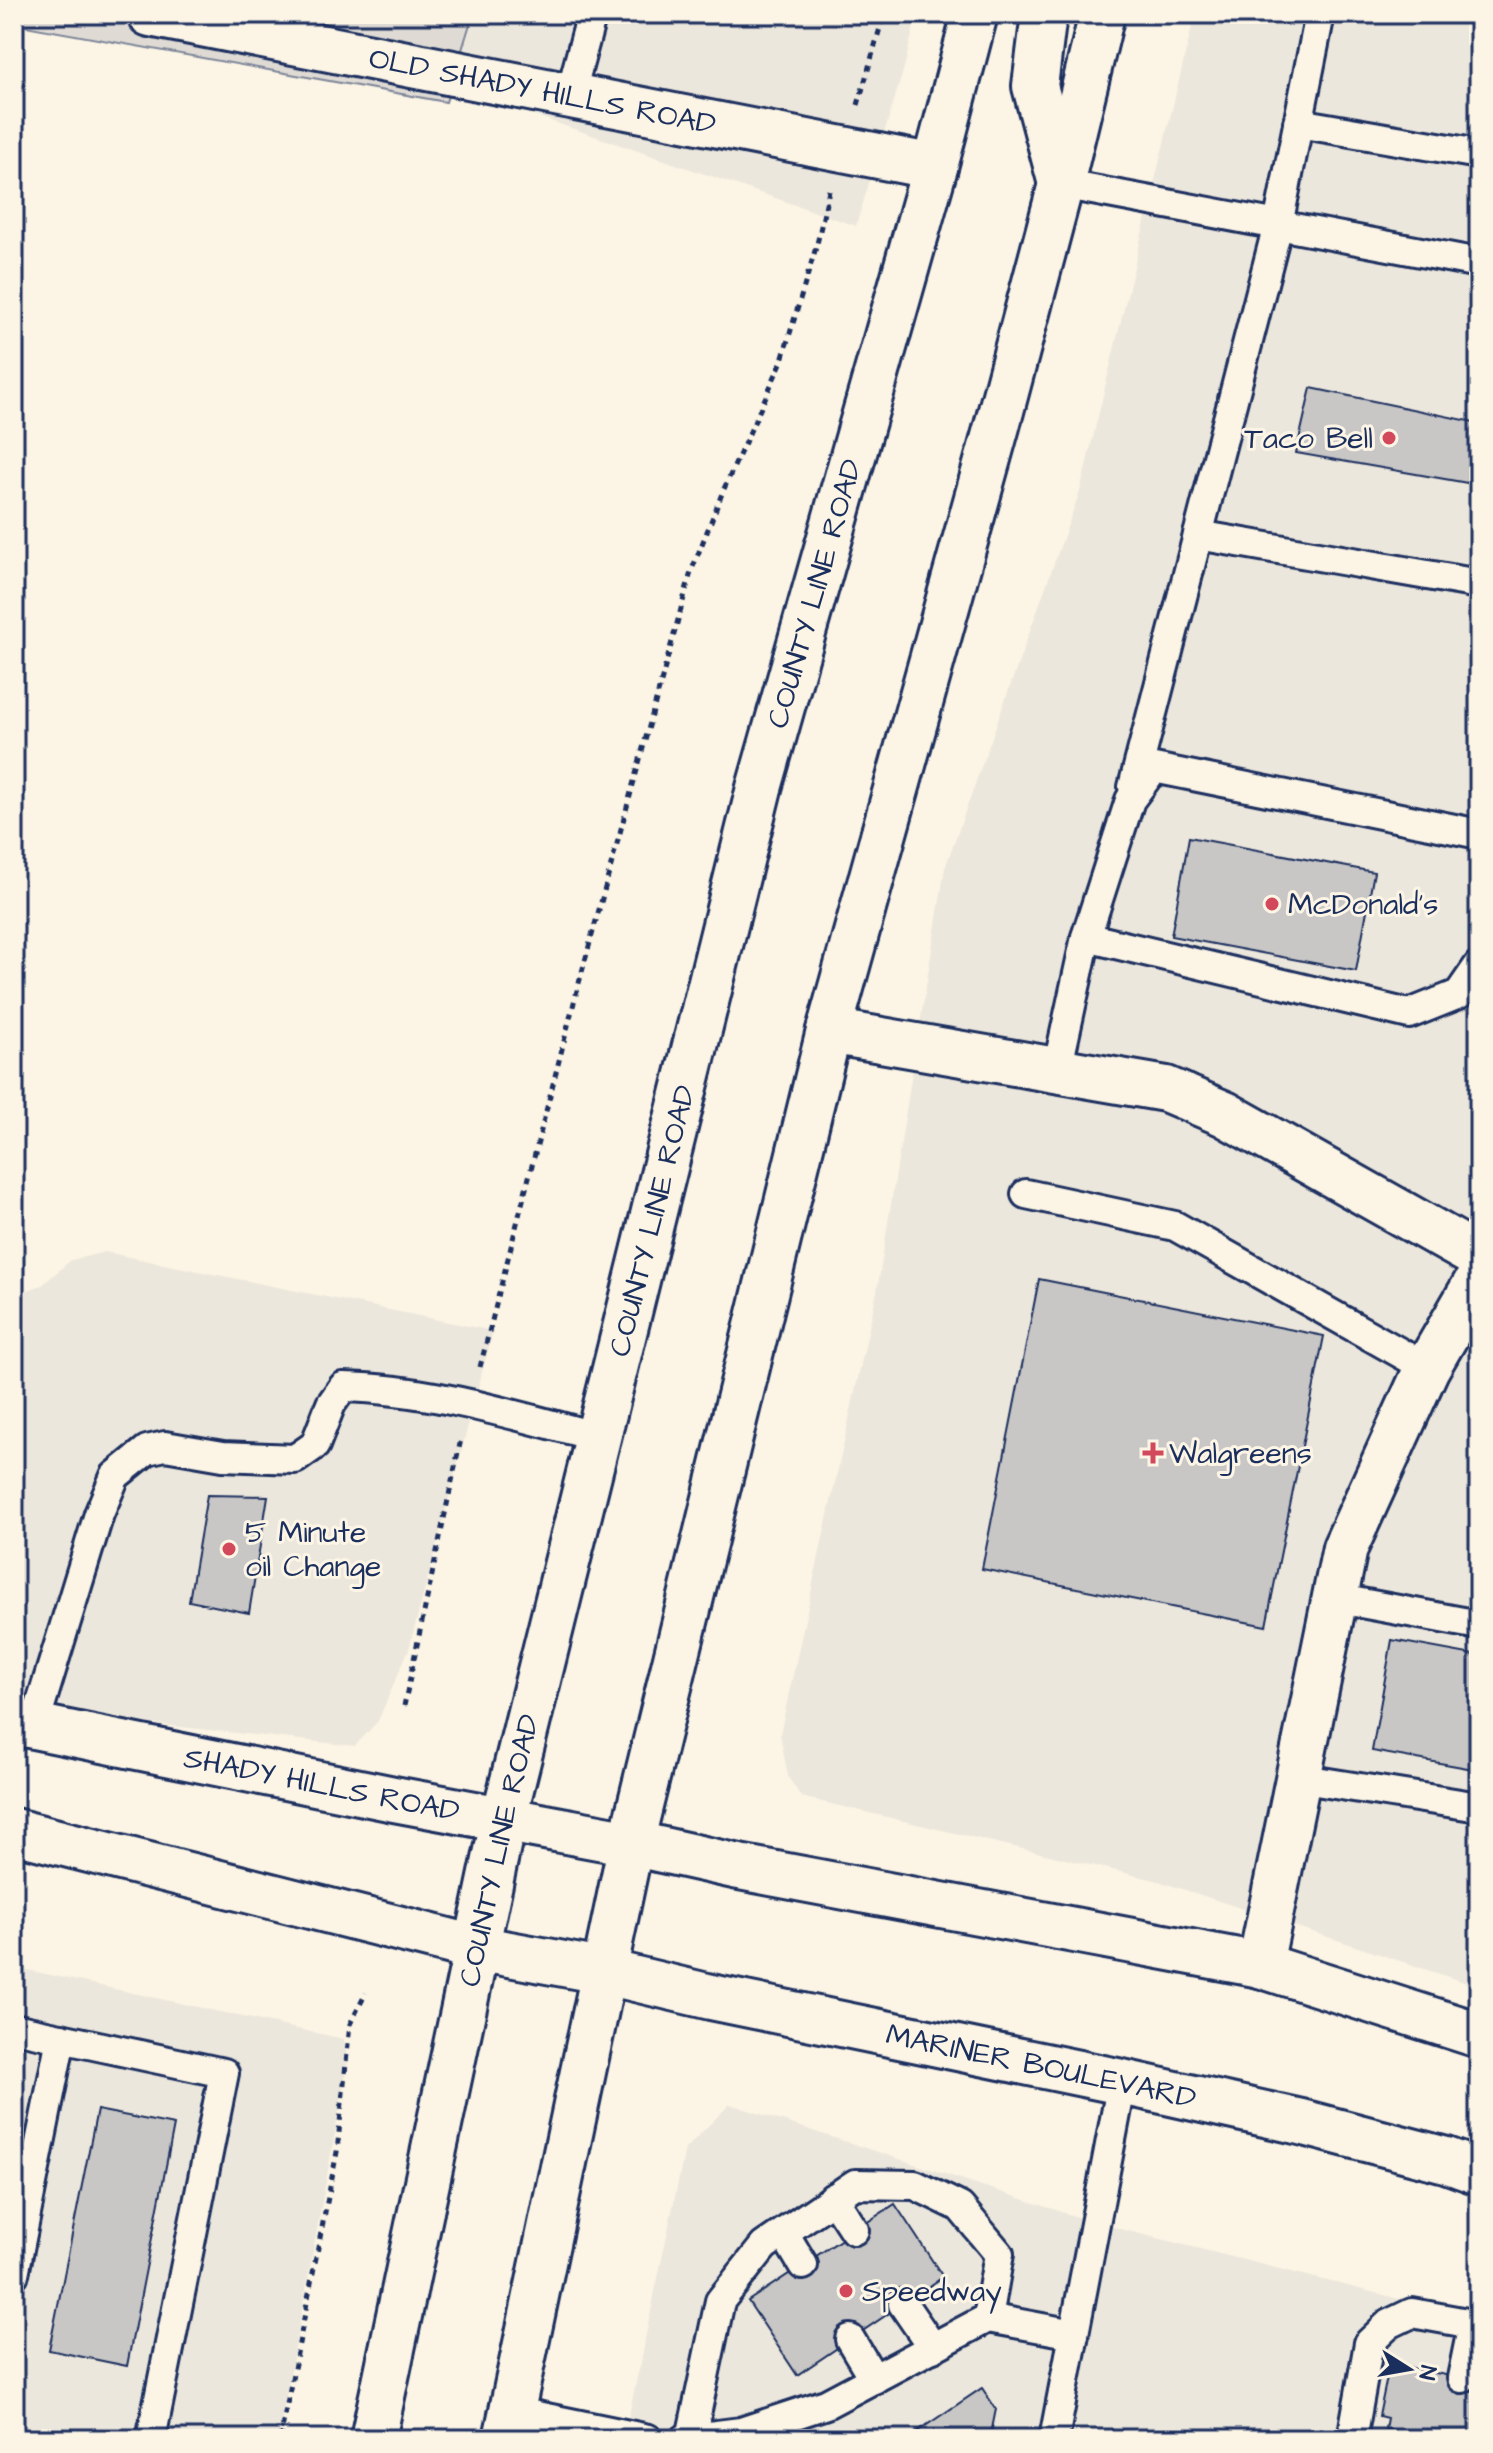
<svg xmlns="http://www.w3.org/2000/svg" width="1493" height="2453" font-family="'Architects Daughter',sans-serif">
<rect width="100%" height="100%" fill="#fcf5e5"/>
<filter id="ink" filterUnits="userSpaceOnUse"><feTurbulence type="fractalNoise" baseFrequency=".0125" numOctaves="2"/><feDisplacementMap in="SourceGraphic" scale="16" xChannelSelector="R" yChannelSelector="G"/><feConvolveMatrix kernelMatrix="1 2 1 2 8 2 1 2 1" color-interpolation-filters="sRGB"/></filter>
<g filter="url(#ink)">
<g fill="#ece7dc">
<path d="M473,14H917L904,68L856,226L452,87Z"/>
<path d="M1195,14H1479V1987L1155,1880L801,1797L788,1777L780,1734L877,1291L945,868L1080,491Z"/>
<path d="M105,1252L493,1331L409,1649L378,1721L355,1746L153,1724L14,1697V1295L42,1285L71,1260Z"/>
<path d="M14,1967L344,2039L348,2063L278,2439H14Z"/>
<path d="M730,2104L1093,2222L1479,2319V2439H624L685,2149Z"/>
</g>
<path fill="#dfdbd4" stroke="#7d8599" stroke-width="2" d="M14,14H473L446,102L14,24Z"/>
<g fill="#c8c7c6" stroke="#1b2f5e" stroke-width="2">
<path d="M1311,388L1479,423V485L1296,453Z"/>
<path d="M1189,837L1374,872L1356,971L1171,936Z"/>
<path d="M1039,1279L1324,1336L1266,1626L982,1569Z"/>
<path d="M207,1495L268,1496L249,1613L189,1601Z"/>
<path d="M1392,1640L1479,1656V1770L1372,1751Z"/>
<path d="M97,2110L174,2125L127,2366L49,2350Z"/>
<path d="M895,2204L943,2277L797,2375L748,2301Z"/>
<path d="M1397,2365L1479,2382V2439H1413L1414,2434L1385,2429L1387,2418L1379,2416L1388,2372L1396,2373Z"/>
<path d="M982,2388L996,2409L990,2439H906Z"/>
</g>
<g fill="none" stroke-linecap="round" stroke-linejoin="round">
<defs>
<g id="service">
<path d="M570,96L592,14"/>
<path d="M1298,123L1479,154"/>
<path d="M1061,184L1479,263"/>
<path d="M1198,535L1479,584"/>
<path d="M1133,787L1278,225L1320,14"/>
<path d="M1479,834L1154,768L1130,800L1086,937L1409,1014L1459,994L1479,965"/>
<path d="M1057,1070L1086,937"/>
<path d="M1026,1194L1175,1226L1427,1368"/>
<path d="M1334,1598L1479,1625"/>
<path d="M34,1726L99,1514L115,1476L147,1450L165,1446L223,1456L295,1459L315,1445L331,1404L343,1387C430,1389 514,1415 598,1437"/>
<path d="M1297,1778L1479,1807"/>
<path d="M14,2028L224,2073L151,2439"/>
<path d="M833,2198L854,2230"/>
<path d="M784,2233L803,2265"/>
<path d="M14,2274L61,2038"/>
<path d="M903,2304L933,2348"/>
<path d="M850,2339L874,2379"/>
<path d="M512,2411L648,2439"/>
<path d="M691,2438L720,2301L764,2246L855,2184L915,2185L960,2207L999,2254L988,2318"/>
<path d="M685,2439L741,2432L826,2404L988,2318L1074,2334"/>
<path d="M1054,2439L1122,2082"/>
<path d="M1352,2439L1369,2343L1389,2324L1412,2313L1473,2324L1462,2378"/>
</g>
<g id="minor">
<path id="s1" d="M150,14L935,167"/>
<path d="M829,1031L1166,1089L1225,1114L1479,1257"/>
<path d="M1260,1965L1345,1548L1427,1368L1479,1278"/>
</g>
<g id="secondary">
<path d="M1044,14L1035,86L1060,180"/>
<path id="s2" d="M14,1722L394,1799L631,1843L739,1867L1260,1965L1479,2035"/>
<path id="s3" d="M14,1831L476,1948L602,1971L711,1997L1122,2082L1301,2122L1446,2160L1479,2172"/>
<path id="s4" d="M373,2439L504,1817L759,788L935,167L975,14"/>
<path d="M506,2439L631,1843L829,1031L997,426L1061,184L1102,14"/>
</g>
</defs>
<use href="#service" stroke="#1b2f5e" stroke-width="34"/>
<use href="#minor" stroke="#1b2f5e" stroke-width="50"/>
<use href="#secondary" stroke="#1b2f5e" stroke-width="50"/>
<g stroke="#1b2f5e" stroke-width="5" stroke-dasharray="6 6" stroke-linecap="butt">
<path d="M858,105L884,14"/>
<path d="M480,1367L579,983L691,572L723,491L781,363L817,244L829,190"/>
<path d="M404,1706L461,1439"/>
<path d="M280,2439L337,2152L350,2024L366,1993"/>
</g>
<use href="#service" stroke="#fcf5e5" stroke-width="28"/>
<use href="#minor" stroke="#fcf5e5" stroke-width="44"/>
<use href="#secondary" stroke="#fcf5e5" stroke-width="44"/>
</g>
</g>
<g fill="#d1495b" stroke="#fcf5e5" stroke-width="3">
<circle cx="1389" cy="438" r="8"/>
<circle cx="1272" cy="904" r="8"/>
<path d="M1149 1441h8v8h8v8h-8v8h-8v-8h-8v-8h8z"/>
<circle cx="229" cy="1549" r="8"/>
<circle cx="846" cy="2291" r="8"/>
</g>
<g text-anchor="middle" stroke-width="6" stroke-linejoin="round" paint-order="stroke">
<g font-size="30" fill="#1b2f5e" stroke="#fcf5e5">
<text dy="10" stroke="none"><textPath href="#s1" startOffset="400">OLD SHADY HILLS ROAD</textPath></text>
<text dy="10" stroke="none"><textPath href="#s4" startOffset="1898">COUNTY LINE ROAD</textPath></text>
<text dy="10" stroke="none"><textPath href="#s4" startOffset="1250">COUNTY LINE ROAD</textPath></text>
<text dy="10" stroke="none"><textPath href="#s2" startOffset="314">SHADY HILLS ROAD</textPath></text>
<text dy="10" stroke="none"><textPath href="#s4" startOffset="602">COUNTY LINE ROAD</textPath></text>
<text dy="10" stroke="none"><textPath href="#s3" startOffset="1054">MARINER BOULEVARD</textPath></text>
</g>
<g font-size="30" fill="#1b2f5e" stroke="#fcf5e5" text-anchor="start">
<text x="1373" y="448" text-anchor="end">Taco Bell</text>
<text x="1288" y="914">McDonald's</text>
<text x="1169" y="1463">Walgreens</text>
<text x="245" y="1542">5 Minute<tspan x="245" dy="34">oil Change</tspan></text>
<text x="862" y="2301">Speedway</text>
</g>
</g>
<rect width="1493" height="2453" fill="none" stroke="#fcf5e5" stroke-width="48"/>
<rect x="24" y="24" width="1445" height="2405" fill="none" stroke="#1b2f5e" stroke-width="3" filter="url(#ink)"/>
<g transform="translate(1409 2369) rotate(101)" stroke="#fcf5e5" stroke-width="6" paint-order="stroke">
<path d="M0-6L14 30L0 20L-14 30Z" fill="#1b2f5e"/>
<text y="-12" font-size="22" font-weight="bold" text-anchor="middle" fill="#1b2f5e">N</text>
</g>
</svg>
